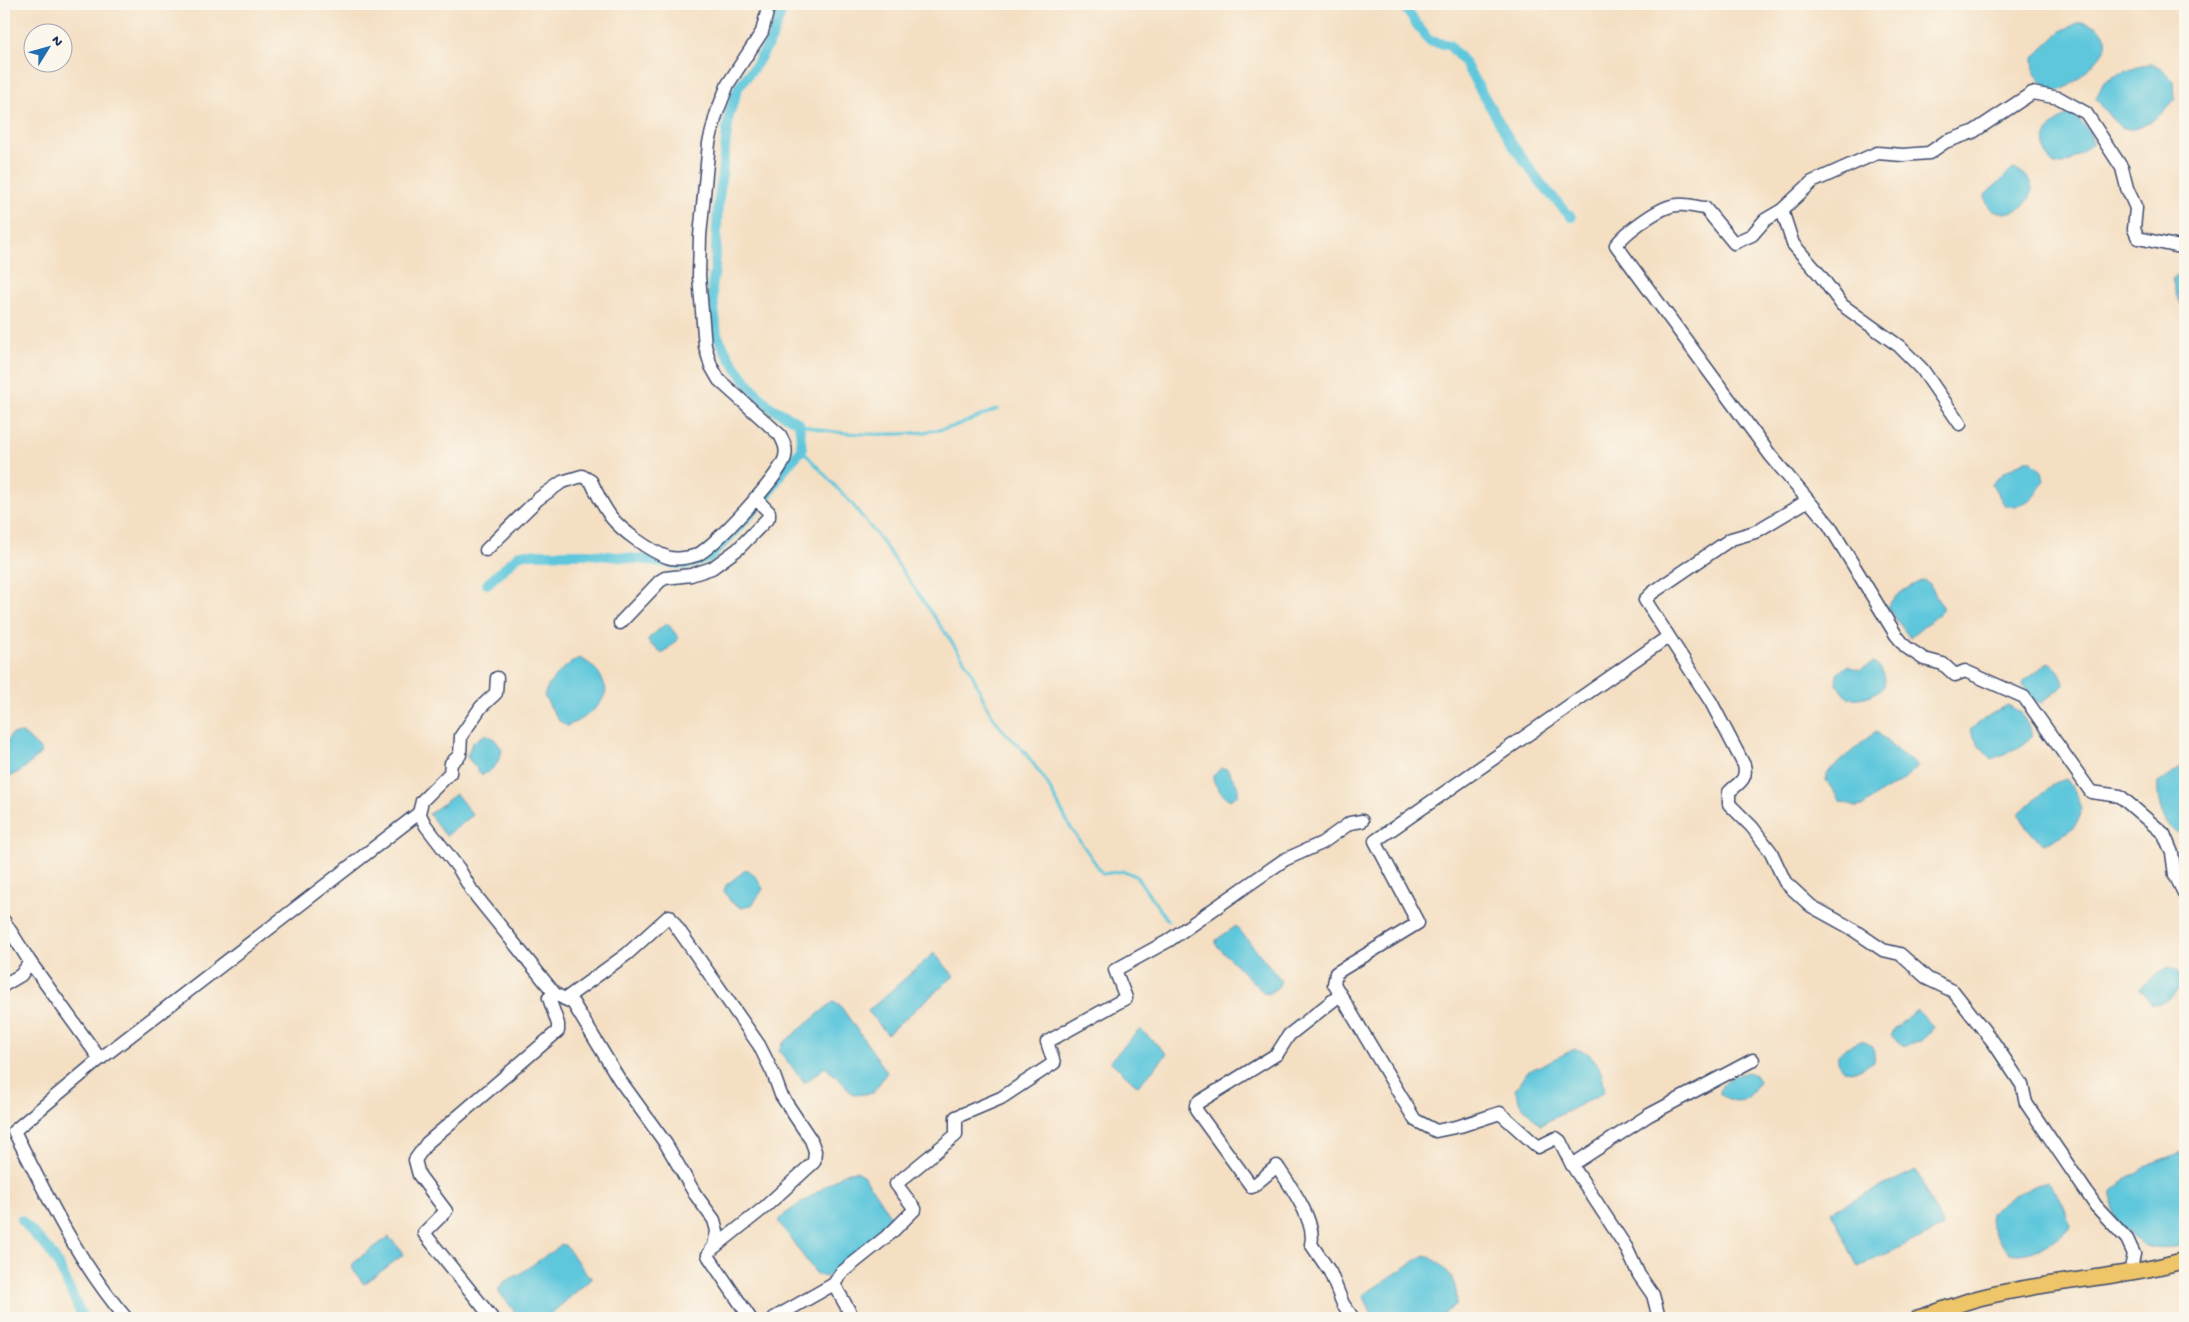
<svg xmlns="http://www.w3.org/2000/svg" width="2189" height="1322" font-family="'Gochi Hand',sans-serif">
<rect width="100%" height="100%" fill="#fbf7ec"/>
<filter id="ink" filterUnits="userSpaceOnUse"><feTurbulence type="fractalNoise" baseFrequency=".02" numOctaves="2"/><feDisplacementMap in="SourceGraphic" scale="10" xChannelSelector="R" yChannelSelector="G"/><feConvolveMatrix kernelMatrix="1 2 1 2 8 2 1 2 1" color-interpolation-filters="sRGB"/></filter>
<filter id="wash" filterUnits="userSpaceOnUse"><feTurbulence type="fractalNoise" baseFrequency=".0096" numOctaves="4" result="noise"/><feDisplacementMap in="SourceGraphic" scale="20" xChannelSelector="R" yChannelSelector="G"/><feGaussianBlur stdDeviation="1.12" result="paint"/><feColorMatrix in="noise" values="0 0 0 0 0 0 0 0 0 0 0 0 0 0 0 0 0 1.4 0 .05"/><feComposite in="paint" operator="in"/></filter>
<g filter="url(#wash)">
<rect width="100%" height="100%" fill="#f4dfc3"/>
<g fill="#5fc7dc" stroke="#3d7b9d">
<path d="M2080,22C2092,21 2112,33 2105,48C2101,58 2074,85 2063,89C2059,91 2053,91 2048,91L2034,72L2033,58L2061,31Z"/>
<path d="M2150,63L2162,69L2174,82L2175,99C2167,109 2159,116 2148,123C2122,140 2111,118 2096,98L2104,82L2115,75Z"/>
<path d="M2072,114C2081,123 2093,130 2092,144C2080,153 2070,165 2054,165C2034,146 2049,120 2072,114Z"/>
<path d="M2013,169C2020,171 2024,173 2028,179C2048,204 1988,232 1985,195Z"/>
<path d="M2185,268V312L2176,294L2172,279Z"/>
<path d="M2026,460H2031L2042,471L2044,481C2032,500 2029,507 2005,506L1992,484L2004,472Z"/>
<path d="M1923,580L1929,583L1942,606V611L1910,638L1887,607C1893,596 1911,585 1923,580Z"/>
<path d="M667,623L679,638L664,653H661L648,642L649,638Z"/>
<path d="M579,658C593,663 603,676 606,690C602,708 583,719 567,726L559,721L544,696C548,680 565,666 579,658Z"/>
<path d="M2048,662C2057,666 2063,676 2064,685L2040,704L2029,695L2023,684L2024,681Z"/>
<path d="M1873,663C1881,667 1887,676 1884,686C1874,696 1863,699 1848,698L1836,684L1837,674L1847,666L1860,670Z"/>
<path d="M2008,705L2021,713L2033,735L2017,749L1991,759L1978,744L1970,730L1991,714Z"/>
<path d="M1876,731L1895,749L1918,766L1905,779L1878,794L1864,806L1856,807L1840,801L1826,780V773Z"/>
<path d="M23,733L42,751C31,764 20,773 4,779V745L12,734Z"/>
<path d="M486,734L495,740L502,749C500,762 494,770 482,775L467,757L472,743Z"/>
<path d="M2185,765V836H2182C2163,825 2157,805 2158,783Z"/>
<path d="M1221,768L1227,769L1238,787V794L1230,800C1222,795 1213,785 1213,776Z"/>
<path d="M2066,779C2094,813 2080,829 2044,844L2027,829L2019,813L2055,783Z"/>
<path d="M456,794L473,815L446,836L429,814Z"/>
<path d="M747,869L757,878L763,889L752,905L742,908L731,902L724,891L726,885Z"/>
<path d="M1236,926L1281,980L1279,986L1269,994L1264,993L1216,945V940Z"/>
<path d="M934,953L954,976L887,1034L868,1011Z"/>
<path d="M2168,967L2179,971C2184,990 2171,1004 2152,1004L2139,988Z"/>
<path d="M833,1002L839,1004L887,1072L873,1093L853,1095L842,1082L825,1067L805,1083L779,1051L782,1044Z"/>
<path d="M1917,1010L1933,1026C1930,1039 1916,1044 1904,1046L1891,1036L1895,1028Z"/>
<path d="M1140,1029L1167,1054L1138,1086L1110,1061Z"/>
<path d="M1860,1041C1873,1043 1875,1051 1874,1062L1855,1071L1844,1070L1838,1062V1055L1845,1048Z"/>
<path d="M1575,1049C1578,1050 1584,1051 1587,1053C1598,1059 1607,1082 1603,1093L1540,1125L1520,1103L1515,1090L1527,1072Z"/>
<path d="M1747,1072L1755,1075L1759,1081C1750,1101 1738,1107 1720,1094C1720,1079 1736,1076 1747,1072Z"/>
<path d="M2185,1151V1245C2174,1247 2161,1249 2150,1246C2135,1242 2118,1225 2113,1211C2112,1205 2112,1197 2112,1191L2129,1177L2152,1163Z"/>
<path d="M1916,1170L1943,1227L1858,1267L1831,1211Z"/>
<path d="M856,1171L864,1176L894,1222L892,1227L827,1277L817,1275L778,1221L785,1214L845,1173Z"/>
<path d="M2046,1181C2059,1192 2067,1211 2070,1227C2056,1241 2031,1258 2010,1253C2000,1243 1988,1228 1990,1213L2014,1195Z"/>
<path d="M389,1237L400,1249L403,1255L364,1284L354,1271L352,1266L356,1260Z"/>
<path d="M561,1245H565L586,1273L592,1278L546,1318H520L499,1292V1288L505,1281L518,1275Z"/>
<path d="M1424,1255C1445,1262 1460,1283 1456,1305L1438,1318H1374L1363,1295Z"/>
</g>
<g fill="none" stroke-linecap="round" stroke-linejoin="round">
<g stroke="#5fc7dc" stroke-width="3">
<path d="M799,423C833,438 919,437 955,426C970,421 984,414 998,409"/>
<path d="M802,450L852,504L883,543L969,667L987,707L1001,728L1023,750L1046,781L1070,827L1103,874L1124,871L1136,876L1168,921"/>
</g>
<g stroke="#5fc7dc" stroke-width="10">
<path d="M1402,4L1429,41L1449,45L1464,62L1512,144L1542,185L1571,217"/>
<path d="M487,584L520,554H589L648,560L685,565L709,558L764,500L786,467L802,450L799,423L770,407L750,386L730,359L717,335L712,288L715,268L718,207L729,115L738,88L756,65L771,40L782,10V4"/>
<path d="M21,1220L49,1250L58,1264L83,1318"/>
</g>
</g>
</g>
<g filter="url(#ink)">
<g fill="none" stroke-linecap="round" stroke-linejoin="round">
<defs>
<g id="minor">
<path d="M1782,210L1793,244L1820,275L1842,305L1899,346L1922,369L1960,424"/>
<path d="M2185,248L2138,238L2134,229L2136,208L2127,188L2122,168L2086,113L2059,98L2032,93L1973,132L1945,142L1929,153L1903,155L1877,153L1812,182L1782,210L1765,220L1752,235L1734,243L1705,208C1696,207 1686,204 1678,205C1661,205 1626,232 1616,245L1771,456L1829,525L1896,635L1906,647L1924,659L1943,664L1955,675L1965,671L2024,697L2091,792L2120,796L2164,834L2172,853L2175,875L2185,895"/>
<path d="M1807,501L1755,532L1731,539L1652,593L1645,600L1711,702L1744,765C1748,780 1738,783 1729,792V804L1752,827L1771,852L1785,882L1811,906L1849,927L1883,950L1900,954L1928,979L1953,991L1994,1043L2022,1085L2026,1103L2096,1206L2127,1239L2134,1254L2130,1273"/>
<path d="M486,550L538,499L562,482L582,476L591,481C597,494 603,506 611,517C622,531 650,551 667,557C674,560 689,558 697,555C714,547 781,475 785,457C787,448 784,443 780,435L719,380L711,366L705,346L699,276L700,236L709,143L716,115L728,84L762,32L769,4"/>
<path d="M620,623L660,581L665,578L691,575L712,568L738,549L769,517V512L755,498"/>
<path d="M497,678L496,693L481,707L461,736L460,755L451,763L450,773L422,801L419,813L426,826L459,869L472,891L555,994L573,1003L619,1079L666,1144L695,1194L714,1220L717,1231L714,1246L708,1255L709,1257L750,1318"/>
<path d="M4,921L30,962L100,1059"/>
<path d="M4,985L21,975L30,962"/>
<path d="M1340,995L1289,1035L1277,1054L1199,1102L1196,1105V1110L1252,1187L1277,1166C1289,1184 1317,1222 1311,1244L1330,1272L1343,1304L1353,1318"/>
<path d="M565,999L627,954L669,916L759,1045L773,1073L781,1095L811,1140L815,1151L814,1162L765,1207L711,1250"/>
<path d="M1572,1165L1649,1115L1753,1060"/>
<path d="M834,1284L841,1273L891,1233L915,1209L896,1184L956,1135V1117L1001,1098L1054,1063L1047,1042L1126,998L1115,970L1168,941L1284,860L1322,843L1350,823L1362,821"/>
<path d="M126,1318C78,1262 47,1196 14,1131L100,1059L419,813"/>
<path d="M492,1318L424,1233L446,1211L419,1175L415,1160L427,1143L558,1031V1024L549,998L555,994"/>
<path d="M774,1318L834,1284L853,1318"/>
<path d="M1659,1318L1653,1295L1639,1275L1626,1247L1572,1165L1560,1141L1556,1138L1538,1147L1500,1113L1460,1126L1436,1131L1415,1120L1334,984L1336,973L1418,923L1375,841L1665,639L1667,634"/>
</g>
<path id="major" d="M1918,1318C1940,1312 1961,1302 1983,1297C2050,1280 2119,1279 2185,1260"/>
</defs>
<use href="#minor" stroke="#3c496d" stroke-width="15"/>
<use href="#major" stroke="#3c496d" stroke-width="18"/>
<use href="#minor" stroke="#fff" stroke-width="12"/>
<use href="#major" stroke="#eec569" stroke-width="15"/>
</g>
</g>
<rect width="2189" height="1322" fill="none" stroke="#fbf7ec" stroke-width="20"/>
<g transform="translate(48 48) rotate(53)"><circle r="24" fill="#fbf7ec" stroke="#a1a7b3"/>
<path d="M0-4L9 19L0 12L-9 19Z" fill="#1f6fb2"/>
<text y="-8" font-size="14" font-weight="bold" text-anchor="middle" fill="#1b2f5e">N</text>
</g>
</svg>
